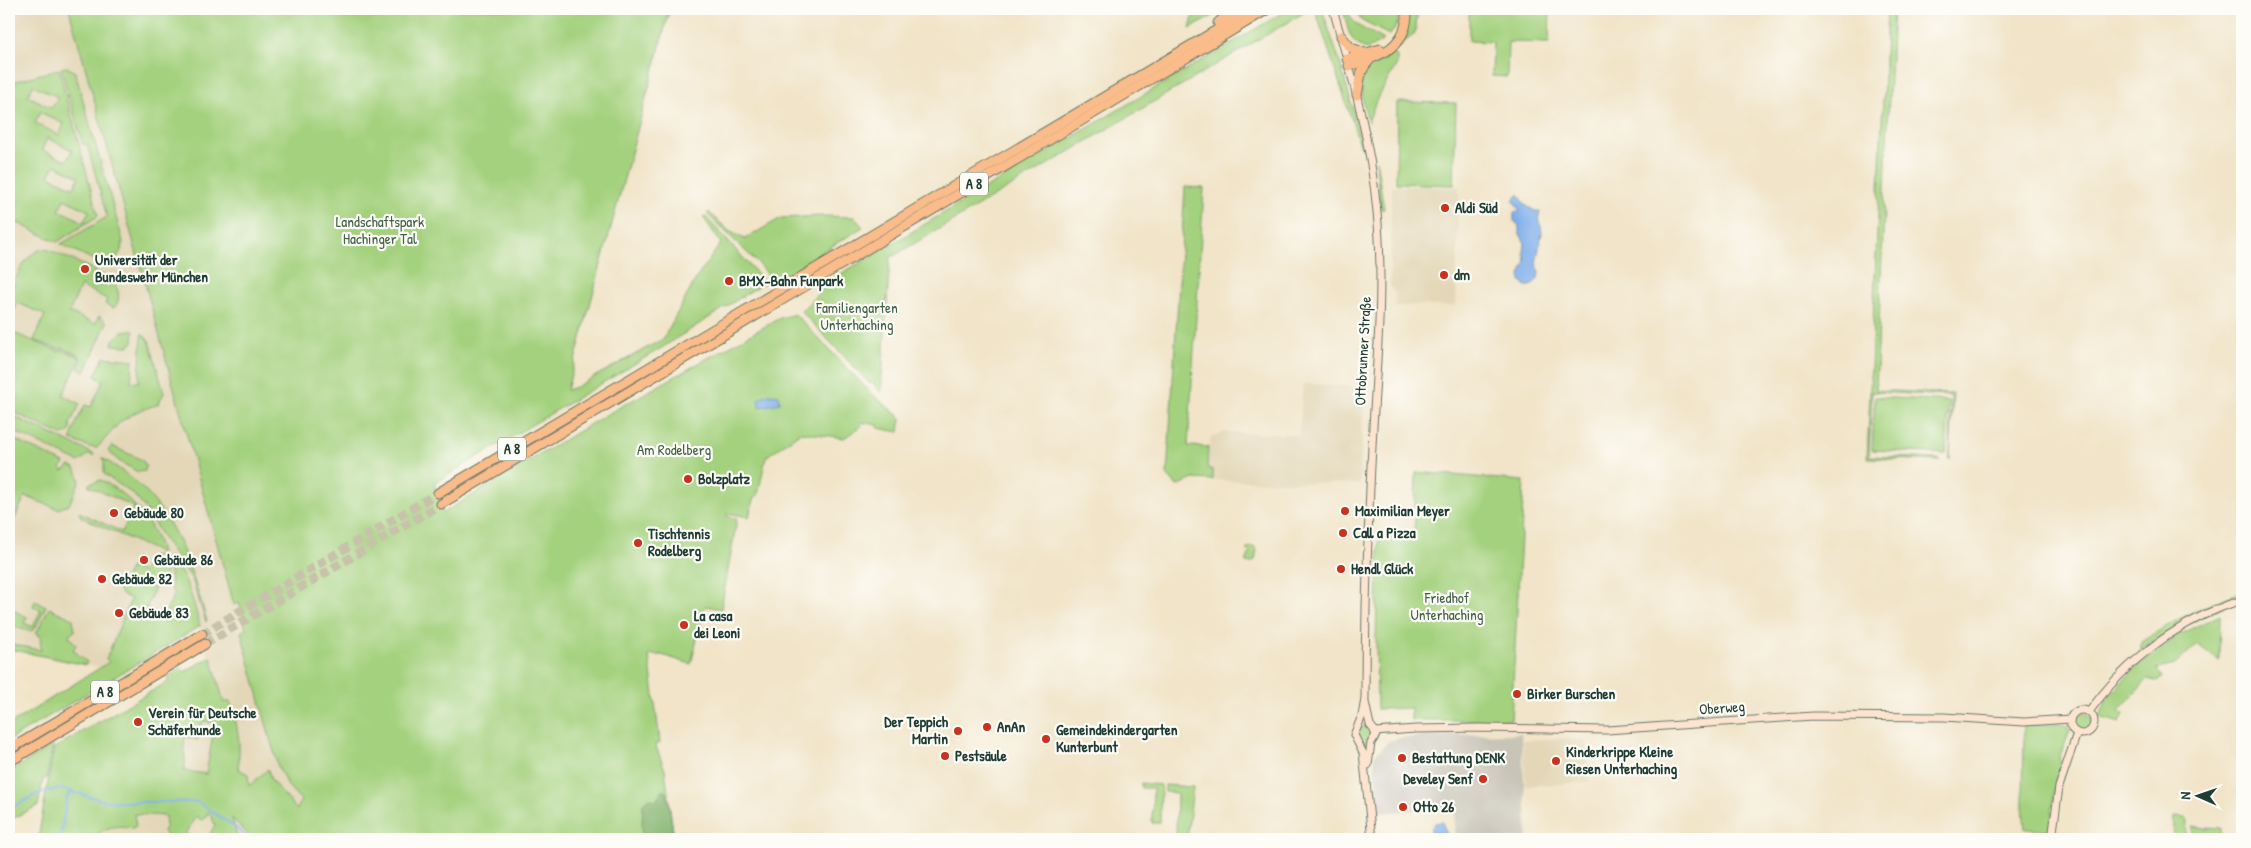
<svg xmlns="http://www.w3.org/2000/svg" width="2251" height="848" font-family="'Patrick Hand',sans-serif">
<rect width="100%" height="100%" fill="#fdfcf7"/>
<filter id="ink" filterUnits="userSpaceOnUse"><feTurbulence type="fractalNoise" baseFrequency=".02" numOctaves="2"/><feDisplacementMap in="SourceGraphic" scale="10" xChannelSelector="R" yChannelSelector="G"/><feConvolveMatrix kernelMatrix="1 2 1 2 8 2 1 2 1" color-interpolation-filters="sRGB"/></filter>
<filter id="wash" filterUnits="userSpaceOnUse"><feTurbulence type="fractalNoise" baseFrequency=".0096" numOctaves="4" result="noise"/><feDisplacementMap in="SourceGraphic" scale="20" xChannelSelector="R" yChannelSelector="G"/><feGaussianBlur stdDeviation="1.12" result="paint"/><feColorMatrix in="noise" values="0 0 0 0 0 0 0 0 0 0 0 0 0 0 0 0 0 1.4 0 .05"/><feComposite in="paint" operator="in"/></filter>
<g filter="url(#wash)">
<rect width="100%" height="100%" fill="#f1e4c8"/>
<g fill="#e3d7b7">
<path d="M9,9H90L320,839H38L54,748L169,681L167,677L181,668L184,672L209,658L197,614L99,667L9,649Z"/>
<path d="M1392,186L1459,187L1456,306L1414,305L1395,307V294L1390,285Z"/>
<path d="M1303,384L1367,387L1363,414L1360,484L1213,480L1212,470L1207,468L1211,437L1225,432L1299,435Z"/>
<path d="M1569,738L1570,740L1585,739L1589,782L1526,786L1523,740Z"/>
</g>
<path fill="#c8c4b8" d="M1521,734L1528,839H1456L1454,808L1378,813L1374,756L1389,741L1400,738L1440,735Z"/>
<g fill="#a4d17e" stroke="#628759" fill-rule="evenodd">
<path d="M69,9L87,10L670,9L567,390L576,387L663,339L697,277L721,243L703,217L705,216L765,282L663,347L434,483L443,513L604,416L780,318L795,314L872,394L901,418L899,432L878,428V425L861,422L862,426L844,438L801,432L766,457L758,494L753,500L749,517L727,513V516L737,519L721,609L705,606L691,664L662,655H649L660,743L655,744L665,770L674,839H252L232,818L238,839H216L210,834L215,825L210,814L207,813L206,817L201,820L196,816L185,834L194,839H168L163,831L166,826L165,816L134,814L136,826L132,828C119,824 101,827 94,839H38L54,748L169,681L167,677L181,668L184,672L211,657L224,703L230,701C238,725 241,745 238,769L248,774L249,786L268,769L271,780L297,810L301,800L288,786L278,767L241,632L246,629L239,602L234,605ZM203,721L215,723L206,774L184,771C187,756 182,752 185,737L198,740Z"/>
<path d="M1195,9H1225L1190,29Z"/>
<path d="M1289,9H1310L890,258L881,393L872,382L870,384L801,311L832,279Z"/>
<path d="M1315,9H1322L1341,66L1364,150L1360,145Z"/>
<path d="M1343,9H1348C1351,28 1370,30 1384,40L1368,49C1348,45 1348,27 1343,9Z"/>
<path d="M1353,9H1399C1399,18 1397,30 1389,35L1362,21Z"/>
<path d="M1409,9H1418L1415,34L1401,44Z"/>
<path d="M1469,9H1550L1549,43L1508,42L1507,77L1492,76L1493,42L1469,41Z"/>
<path d="M1887,9H1893L1876,390L1953,394L1950,460L1951,396L1872,392L1869,456L1939,459V461L1867,458Z"/>
<path d="M1393,51L1397,57V64L1377,99L1368,122C1364,104 1355,80 1370,65C1377,59 1386,56 1393,51Z"/>
<path d="M67,67L75,72L123,242C121,256 115,263 100,263L61,244L107,217L87,144L83,145L61,68Z"/>
<path d="M59,69L98,216L57,242L9,219V83ZM33,85L58,97L52,108L28,96ZM40,112L64,124L59,135L35,123ZM47,138L72,150L67,161L42,150ZM55,165L79,177L74,188L49,176ZM64,199L89,211L84,222L59,210Z"/>
<path d="M1397,102L1456,103L1454,185L1396,183Z"/>
<path d="M1376,160L1384,209H1380Z"/>
<path d="M1185,187L1204,188L1188,446L1208,447L1207,468L1213,470V480L1193,479L1177,486L1167,475Z"/>
<path d="M709,212L729,231L745,239L781,218L823,216L854,217L863,227L774,282L759,264L707,214Z"/>
<path d="M43,249L49,250C65,257 98,270 110,280C119,286 122,300 114,308L105,304L107,299L81,286L69,312L95,324L99,316L107,322L85,372L78,368L81,361L79,355L62,348L58,349L34,340L45,315L18,303L14,311L9,308C9,290 23,252 43,249Z"/>
<path d="M134,330L133,342L128,346L112,345L113,340L122,331Z"/>
<path d="M9,331L58,351L62,350L78,356L79,361L63,395L80,404L70,424L71,429L68,433L62,435L9,410Z"/>
<path d="M142,333L149,340L164,393L158,404L136,412L120,422L97,448L89,447L71,440C73,428 79,417 85,405L91,407L103,381L95,376L104,357L133,360L131,382H139Z"/>
<path d="M1875,397L1949,401L1946,454L1872,450Z"/>
<path d="M9,414L94,454L93,456L89,454L79,462L9,429Z"/>
<path d="M9,437L64,463L61,469L63,471L70,466L75,468L80,480L69,505L58,509L25,496L9,532Z"/>
<path d="M112,446L142,460L146,466L145,471L138,472L119,461L108,451Z"/>
<path d="M102,458C171,498 185,550 207,621L206,622L192,579L163,538L145,508L133,494L104,474V461Z"/>
<path d="M1416,472L1524,481L1511,720H1411V708L1377,709L1376,639L1379,537L1414,538Z"/>
<path d="M101,480C128,494 155,522 161,553L81,517L79,512L122,532L134,507L89,486V484Z"/>
<path d="M1249,547H1255L1257,549L1255,560L1251,563L1246,562L1250,552L1246,550Z"/>
<path d="M156,556L164,558L166,577L164,587L156,585L146,608L164,616L175,593L172,592L168,556C188,576 193,601 200,626L9,740V725L109,662L106,659L131,599L121,594L119,590L131,567L142,572L151,557Z"/>
<path d="M2242,592V597L2153,642L2141,651V642C2173,621 2206,604 2242,592Z"/>
<path d="M35,601L46,606L35,629L30,631L9,626V608L27,617L24,623L33,627L41,610L33,606Z"/>
<path d="M49,608L73,619L75,631L68,635L76,645L73,650L87,662L86,665L9,649V644L41,650L40,635L36,634Z"/>
<path d="M2220,615L2219,661L2197,644L2175,665L2157,669L2162,678L2156,681L2148,679L2119,710L2124,714L2120,723L2100,717L2107,698L2137,666L2180,634Z"/>
<circle cx="2083" cy="722" r="9"/>
<path d="M2061,724L2067,726L2070,731L2059,758L2061,762L2056,781L2050,830L2025,829L2023,806L2024,725Z"/>
<circle cx="1365" cy="734" r="8"/>
<path d="M53,745L47,778L43,780L38,806L9,820V772Z"/>
<path d="M1141,783L1161,785L1160,823H1152L1153,788H1141Z"/>
<path d="M1165,785L1193,787L1187,839H1176L1177,793L1165,792Z"/>
<path d="M2174,817L2187,818L2186,839H2173Z"/>
<path d="M2193,827L2207,829V827L2221,828V839H2193Z"/>
</g>
<path fill="#83b36d" stroke="#517850" d="M662,791H665L668,796L674,839H644L642,827L643,803L650,798L656,801Z"/>
<g fill="#80afeb" stroke="#507690">
<path d="M1519,194L1525,205L1535,211H1540L1539,217L1542,233L1536,263L1539,272L1538,279L1531,286H1525C1515,276 1523,271 1526,261L1524,252L1525,243L1519,232V226L1514,221V212L1520,210L1513,201Z"/>
<path d="M768,394L779,395L780,403L759,407V398Z"/>
<path d="M1442,822L1449,839H1431V829L1435,823Z"/>
</g>
<g fill="none" stroke-linecap="round" stroke-linejoin="round">
<g stroke="#80afeb" stroke-width="2">
<path d="M9,809L41,792L61,789L102,800L120,802H198L239,830L248,839"/>
<path d="M60,839L67,797L72,791"/>
</g>
</g>
</g>
<g filter="url(#ink)">
<g fill="none" stroke-linecap="round" stroke-linejoin="round">
<g stroke="#c7c3aa" stroke-width="9" stroke-dasharray="9 4.5" stroke-linecap="butt">
<path d="M202,634L438,493"/>
<path d="M205,644L441,504"/>
</g>
<defs>
<g id="secondary">
<path d="M1333,9C1352,75 1371,142 1377,212C1384,283 1377,355 1373,427C1368,518 1365,608 1365,699L1362,716L1354,735L1363,753L1372,839"/>
<path d="M1365,702L1370,725L1374,730L1376,735L1371,743L1368,765"/>
<circle cx="2082" cy="722" r="12"/>
<path d="M2089,712C2126,660 2181,619 2242,600"/>
<path d="M1375,732L1415,729L1479,728L1607,730L1813,716L1944,717L2024,722L2070,719"/>
<path d="M2052,839L2059,787L2077,733"/>
</g>
<g id="highway">
<path d="M1218,23L1234,9"/>
<path d="M1341,36L1351,48L1365,53"/>
<path d="M1347,59L1380,49"/>
<path d="M1349,66C1380,56 1409,47 1407,9"/>
<path d="M1357,95C1360,82 1359,70 1369,61"/>
<path d="M438,493L1252,9"/>
<path d="M441,504L1268,9"/>
<path d="M9,750L202,634"/>
<path d="M9,762L205,644"/>
</g>
</defs>
<use href="#secondary" stroke="#687768" stroke-width="9"/>
<use href="#highway" stroke="#687768" stroke-width="11"/>
<use href="#secondary" stroke="#fde4d0" stroke-width="7"/>
<use href="#highway" stroke="#f9bc8a" stroke-width="9"/>
</g>
</g>
<g fill="#c8321e" stroke="#fdfcf7" stroke-width="2">
<circle cx="1445" cy="208" r="5"/>
<circle cx="85" cy="269" r="5"/>
<circle cx="1444" cy="275" r="5"/>
<circle cx="729" cy="281" r="5"/>
<circle cx="688" cy="479" r="5"/>
<circle cx="1345" cy="511" r="5"/>
<circle cx="114" cy="513" r="5"/>
<circle cx="1343" cy="533" r="5"/>
<circle cx="638" cy="543" r="5"/>
<circle cx="144" cy="560" r="5"/>
<circle cx="1341" cy="569" r="5"/>
<circle cx="102" cy="579" r="5"/>
<circle cx="119" cy="613" r="5"/>
<circle cx="684" cy="625" r="5"/>
<circle cx="1517" cy="694" r="5"/>
<circle cx="138" cy="722" r="5"/>
<circle cx="987" cy="727" r="5"/>
<circle cx="958" cy="731" r="5"/>
<circle cx="1046" cy="739" r="5"/>
<circle cx="945" cy="756" r="5"/>
<circle cx="1402" cy="758" r="5"/>
<circle cx="1556" cy="761" r="5"/>
<circle cx="1483" cy="779" r="5"/>
<circle cx="1403" cy="807" r="5"/>
</g>
<g text-anchor="middle" stroke-width="4.5" stroke-linejoin="round" paint-order="stroke">
<g fill="#fdfcf7" stroke="#62766e" stroke-width="1">
<rect x="960" y="172.5" width="28" height="23" rx="4"/>
<rect x="498" y="437.5" width="28" height="23" rx="4"/>
<rect x="91" y="680.5" width="28" height="23" rx="4"/>
</g>
<g font-size="14" font-weight="bold" fill="#1f3d34">
<text x="974" y="189">A 8</text>
<text x="512" y="454">A 8</text>
<text x="105" y="697">A 8</text>
</g>
<g font-size="15" font-weight="bold" fill="#1f3d34" stroke="#fdfcf7" text-anchor="start">
<text x="1455" y="213">Aldi Süd</text>
<text x="95" y="265">Universität der<tspan x="95" dy="17">Bundeswehr München</tspan></text>
<text x="1454" y="280">dm</text>
<text x="739" y="286">BMX-Bahn Funpark</text>
<text x="698" y="484">Bolzplatz</text>
<text x="1355" y="516">Maximilian Meyer</text>
<text x="124" y="518">Gebäude 80</text>
<text x="1353" y="538">Call a Pizza</text>
<text x="648" y="539">Tischtennis<tspan x="648" dy="17">Rodelberg</tspan></text>
<text x="154" y="565">Gebäude 86</text>
<text x="1351" y="574">Hendl Glück</text>
<text x="112" y="584">Gebäude 82</text>
<text x="129" y="618">Gebäude 83</text>
<text x="694" y="621">La casa<tspan x="694" dy="17">dei Leoni</tspan></text>
<text x="1527" y="699">Birker Burschen</text>
<text x="148" y="718">Verein für Deutsche<tspan x="148" dy="17">Schäferhunde</tspan></text>
<text x="948" y="727" text-anchor="end">Der Teppich<tspan x="948" dy="17">Martin</tspan></text>
<text x="997" y="732">AnAn</text>
<text x="1056" y="735">Gemeindekindergarten<tspan x="1056" dy="17">Kunterbunt</tspan></text>
<text x="1566" y="757">Kinderkrippe Kleine<tspan x="1566" dy="17">Riesen Unterhaching</tspan></text>
<text x="955" y="761">Pestsäule</text>
<text x="1412" y="763">Bestattung DENK</text>
<text x="1473" y="784" text-anchor="end">Develey Senf</text>
<text x="1413" y="812">Otto 26</text>
</g>
<g font-size="15" fill="#406246" stroke="#fdfcf7">
<text x="380" y="227">Landschaftspark<tspan x="380" dy="17">Hachinger Tal</tspan></text>
<text x="857" y="313">Familiengarten<tspan x="857" dy="17">Unterhaching</tspan></text>
<text x="674" y="455">Am Rodelberg</text>
<text x="1447" y="603">Friedhof<tspan x="1447" dy="17">Unterhaching</tspan></text>
</g>
<g font-size="15" fill="#1f3d34" stroke="#fdfcf7">
<text transform="translate(1363 351) rotate(-87)" y="5">Ottobrunner Straße</text>
<text transform="translate(1722 708) rotate(-4)" y="5">Oberweg</text>
</g>
</g>
<rect width="2251" height="848" fill="none" stroke="#fdfcf7" stroke-width="30"/>
<g transform="translate(2198 796) rotate(272)" stroke="#fdfcf7" stroke-width="4" paint-order="stroke">
<path d="M0-4L9 19L0 12L-9 19Z" fill="#1f3d34"/>
<text y="-8" font-size="14" font-weight="bold" text-anchor="middle" fill="#1f3d34">N</text>
</g>
</svg>
